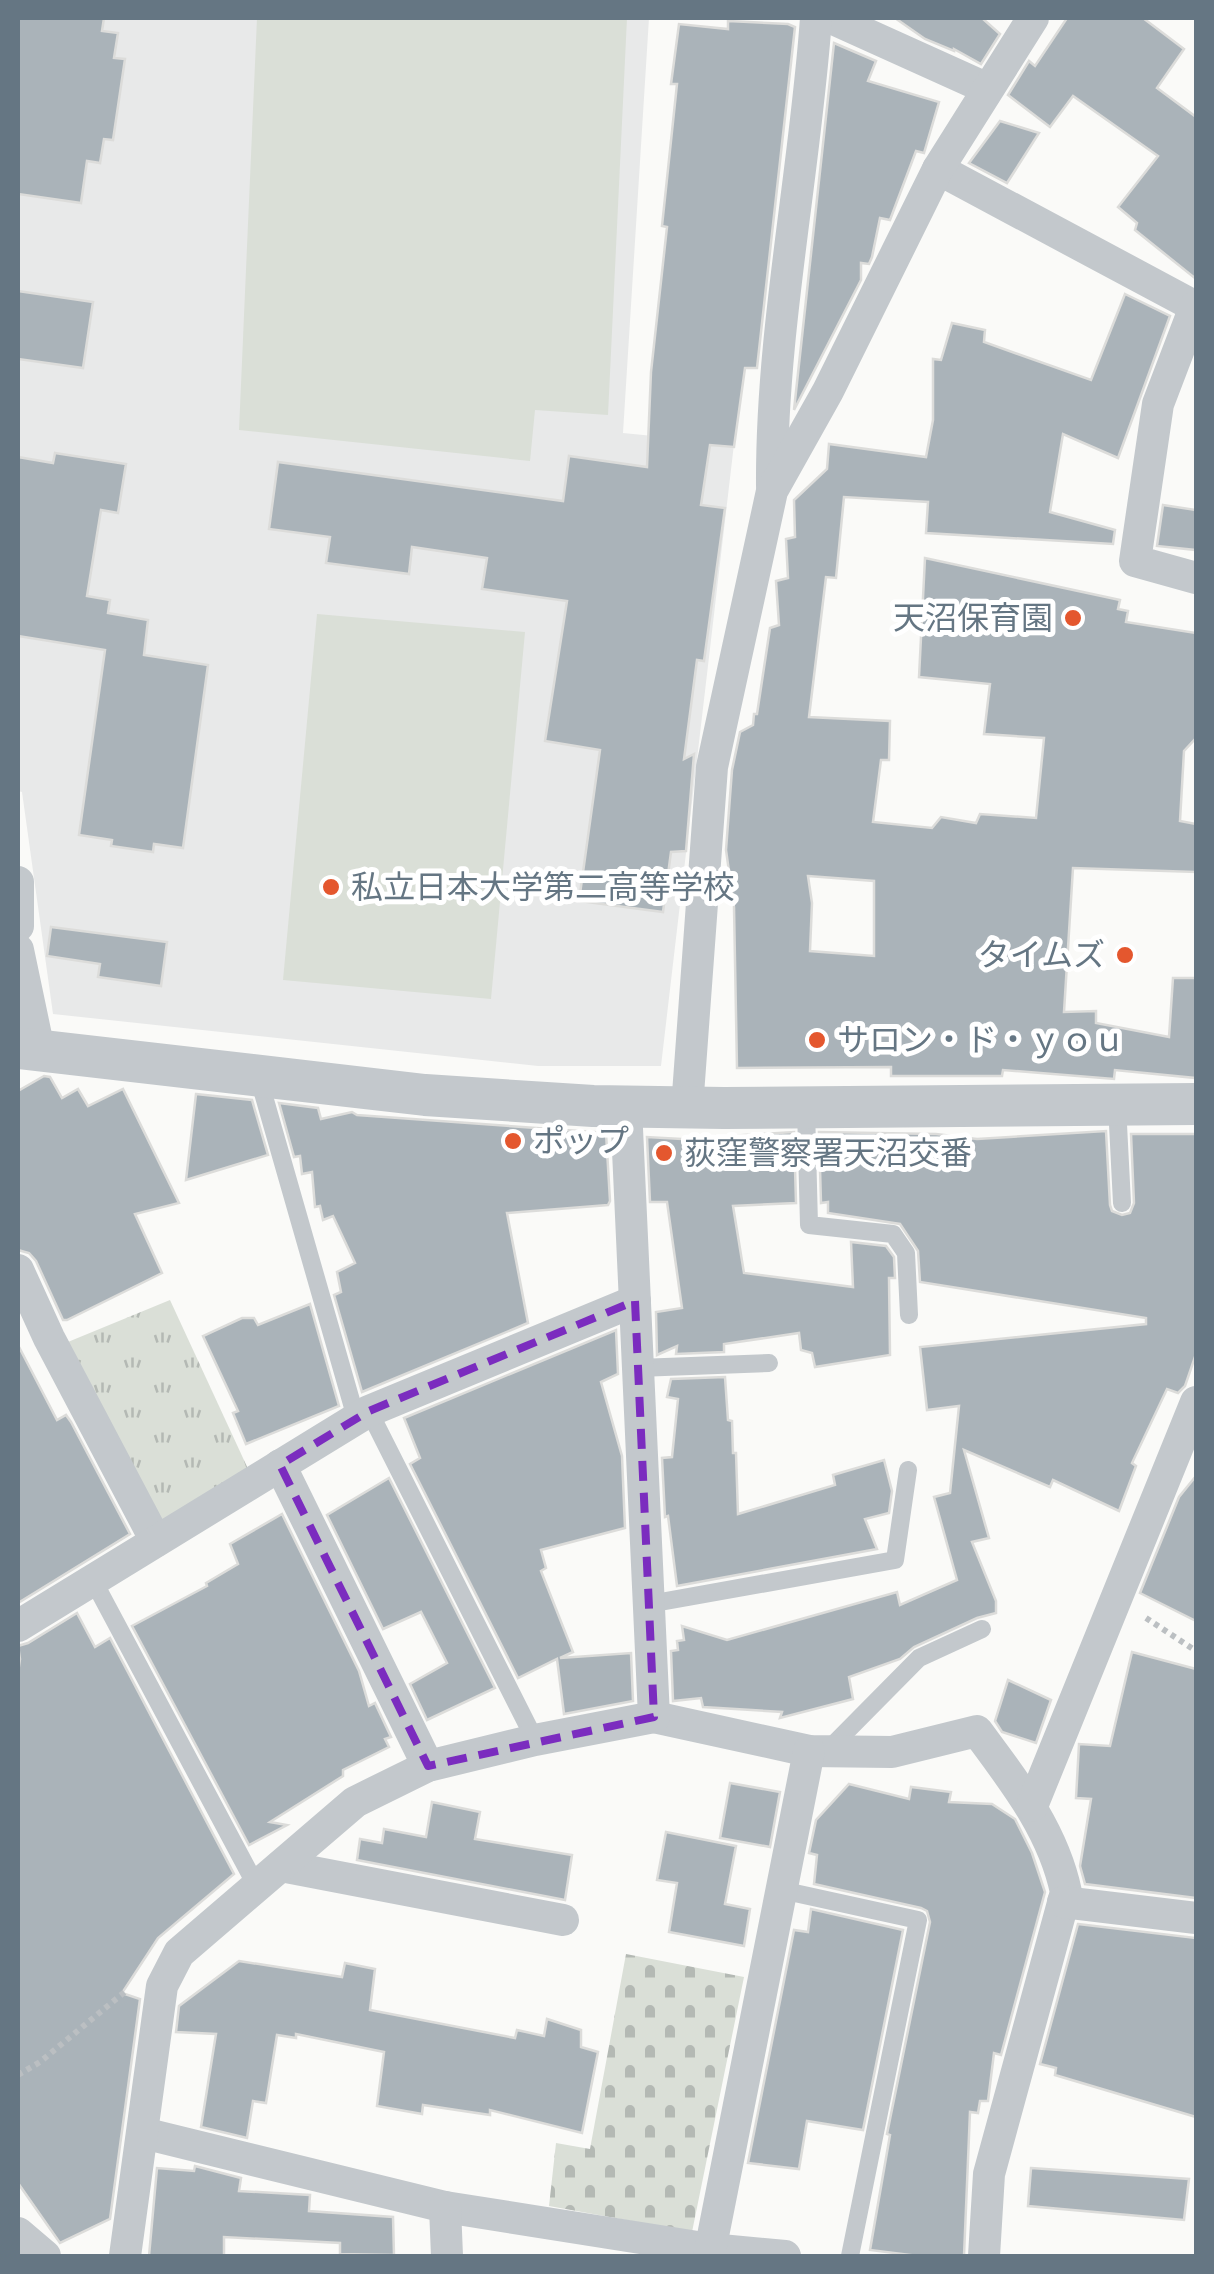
<svg xmlns="http://www.w3.org/2000/svg" width="1214" height="2274" font-family="'Roboto Condensed','Noto Sans JP',sans-serif">
<defs>
<pattern id="cemetery-stones" width="16" height="16" patternUnits="userSpaceOnUse" patternTransform="scale(2.5)"><rect width="16" height="16" fill="#dadfd7"/><path d="M2 7V4a2 2 0 0 1 4 0v3zM10 15v-3a2 2 0 0 1 4 0v3z" fill="#b4b9b4"/></pattern>
<pattern id="park-tufts" width="24" height="20" patternUnits="userSpaceOnUse" patternTransform="scale(2.5)"><rect width="24" height="20" fill="#dadfd7"/><path d="M3 7l-1-3M5 7V3M7 7l1-3M15 17l-1-3M17 17v-4M19 17l1-3" fill="none" stroke="#b4b9b4"/></pattern>
</defs>
<rect width="100%" height="100%" fill="#fafaf8"/>
<path fill="#e8e9e9" d="M18,18H649L623,433L734,444L661,1066H538L53,1014L22,792L18,791Z"/>
<path fill="url(#cemetery-stones)" d="M626,1954L744,1977L692,2232L549,2206L556,2143L590,2149Z"/>
<path fill="url(#park-tufts)" d="M170,1300L249,1471L161,1527L63,1344Z"/>
<g fill="#dadfd7">
<path d="M257,18H627L608,415L535,410L530,461L239,430Z"/>
<path d="M317,614L525,632L491,999L283,980Z"/>
</g>
<g fill="#aab3b9" stroke="#dcdcda" stroke-width="2.5" fill-rule="evenodd">
<path d="M18,18H104L102,31L118,33L114,58L125,59L113,140L104,139L100,163L87,161L81,203L18,194Z"/>
<path d="M895,18H982L1000,34L981,64L954,49V51L925,39Z"/>
<path d="M1067,18H1143L1184,49L1157,88L1196,117V279L1135,230L1137,223L1118,207L1158,156L1073,96L1050,127L1008,95L1029,61L1035,66Z"/>
<path d="M728,21L788,24L795,27L757,368H745L734,447L710,445L701,505L725,508L704,661L697,660L684,759L694,754L686,851L671,852L663,912L579,901L600,750L545,741L567,601L482,589L487,558L412,547L409,574L326,563L330,537L269,529L278,462L563,501L569,456L647,467L651,372L667,227L662,226L677,84H671L679,24L728,29Z"/>
<path d="M834,43L876,61L868,81L939,102L924,153L916,151L890,220L880,218L872,257L869,264L861,263V280L794,410Z"/>
<path d="M1000,121L1039,133L1007,183L969,163Z"/>
<path d="M18,291L93,302L83,368L18,359Z"/>
<path d="M1125,294L1170,316L1118,458L1063,434L1050,512L1115,530L1113,544L926,533L928,502L844,497L836,578L826,577L809,717L890,721L889,760H881L873,822L932,828L941,817L976,823L980,814L1036,818L1044,738L984,734L990,684L919,677L925,558L1120,600L1118,609L1128,611L1126,622L1196,633V738L1184,751L1180,821L1196,824V872L1073,868L1064,1012L1096,1011V1023L1169,1037L1173,978H1196V1078L1115,1070L1114,1079L1003,1070L1002,1076H891V1067L737,1068L734,907L726,850L732,770L740,732L753,725L754,714H757L770,628L779,625L776,581L788,578L786,539L795,537L794,500L827,469L829,444L926,457L933,420V359L941,360L952,323L985,330L984,342L1091,380ZM808,876L874,881V956L810,951L812,903Z"/>
<path d="M55,453L126,464L118,513L101,510L87,596L110,600L108,613L148,620L144,655L208,665L183,848L154,844L153,852L111,846L112,840L79,835L105,650L18,636V457L53,463Z"/>
<path d="M1163,505L1196,510V550L1157,546Z"/>
<path d="M51,927L167,942L161,986L98,977L100,964L47,956Z"/>
<path d="M44,1076L50,1077L62,1098L78,1089L88,1106L123,1089L179,1203L135,1214L162,1273L67,1320H63L36,1261L29,1253L18,1250V1091Z"/>
<path d="M196,1094L252,1100L268,1155L186,1180Z"/>
<path d="M279,1103L318,1108L321,1119L352,1112L357,1115L606,1133L610,1201L608,1205L507,1213L528,1323L362,1392L334,1295L341,1292L337,1272L355,1263L333,1216L323,1220L320,1206L315,1207L312,1172L302,1174L300,1156L294,1157Z"/>
<path d="M1106,1131L1110,1205L1112,1211L1122,1215L1130,1213L1134,1203L1131,1134H1196V1354L1185,1386L1178,1393L1167,1389L1132,1463L1136,1466L1119,1511L1053,1480L1050,1487L964,1450L989,1538L972,1542L996,1601V1613L977,1618L914,1647L900,1659L849,1677L853,1699L780,1718L782,1712L703,1707L701,1698L673,1701L671,1651L678,1650L677,1641L684,1640L682,1626L727,1640L897,1592L900,1605L957,1580L934,1497L950,1493L959,1406L927,1410L920,1347L1146,1324V1318L920,1282L918,1251L900,1224L828,1213V1202L821,1203L819,1132L936,1134L977,1139Z"/>
<path d="M794,1132L796,1203L733,1206L744,1273L853,1287L851,1242L886,1246L894,1257L895,1278H889L890,1355L815,1367L812,1353L801,1350L799,1333L724,1344V1352L676,1354L677,1346L657,1355L656,1312L682,1308L667,1202H650L647,1137L682,1139Z"/>
<path d="M310,1304L339,1406L246,1444L233,1413L238,1411L203,1336L242,1318H254L258,1325Z"/>
<path d="M616,1330L618,1374L601,1382L622,1456L625,1528L541,1550L546,1568L541,1571L573,1652L560,1658L631,1653L633,1701L564,1714L557,1659L518,1678L410,1464L420,1458L404,1418Z"/>
<path d="M18,1345L57,1420L66,1415L71,1422L130,1534L18,1603Z"/>
<path d="M725,1377L728,1420L732,1421L733,1453H736L738,1514L835,1485L833,1475L884,1460L892,1491L889,1513L865,1519L877,1549L677,1586L668,1516L665,1517L662,1458L672,1457L678,1399L667,1397L671,1379Z"/>
<path d="M1196,1476V1621L1140,1593L1179,1497Z"/>
<path d="M389,1478L495,1688L427,1720L410,1684L447,1663L421,1612L383,1629L327,1515Z"/>
<path d="M282,1514L359,1671L369,1706L375,1703L391,1737L385,1739L389,1747L343,1770V1776L270,1822L287,1825L249,1845L132,1626L207,1586L206,1583L238,1564L230,1544Z"/>
<path d="M77,1613L95,1647L110,1638L234,1874L158,1938L122,1993L140,1999L110,2219L60,2243L18,2183V1673L20,1659L18,1646L28,1643Z"/>
<path d="M1132,1652L1196,1669V1898L1085,1884L1080,1866L1091,1799L1076,1798L1079,1744L1110,1746Z"/>
<path d="M1008,1680L1051,1700L1036,1743L1002,1732L995,1721Z"/>
<path d="M730,1783L780,1792L770,1847L720,1838Z"/>
<path d="M849,1784L909,1799L911,1787L951,1792L949,1802L992,1804L1015,1819L1032,1853L1045,1892L1001,2055L994,2053L988,2101H980L978,2113L970,2112L964,2256H918L870,2250L890,2135L887,2134L930,1922L927,1911L921,1908L814,1884L817,1855L809,1853L816,1820Z"/>
<path d="M432,1802L480,1812L475,1839L572,1855L565,1900L357,1860L360,1839L382,1843L384,1829L426,1837Z"/>
<path d="M666,1832L736,1846L725,1904L750,1909L744,1946L669,1932L677,1883L657,1880Z"/>
<path d="M811,1909L903,1930L863,2130L807,2121L799,2169L748,2163L794,1930L808,1932Z"/>
<path d="M1078,1924L1196,1938V2117L1055,2075L1056,2068L1040,2064Z"/>
<path d="M239,1961L342,1977L345,1963L375,1969L370,2010L515,2038L517,2030L544,2036L547,2019L581,2030V2047L598,2052L582,2133L490,2110V2115L423,2105L422,2114L377,2106L384,2052L296,2034V2038L277,2035L266,2103L253,2101L247,2138L201,2127L216,2034L176,2032L179,2006Z"/>
<path d="M195,2166L241,2178L239,2191L310,2195L309,2211L393,2217L394,2255L340,2254V2243L224,2237V2256H149L157,2168L194,2171Z"/>
<path d="M1031,2168L1189,2179L1184,2220L1028,2206Z"/>
</g>
<g fill="none" stroke-linecap="round" stroke-linejoin="round">
<g stroke="#bbbfc2" stroke-width="6" stroke-dasharray="5 5" stroke-linecap="butt">
<path d="M1146,1618L1196,1651"/>
<path d="M18,2075L40,2062L127,1990"/>
</g>
<g stroke="#c3c8cc" stroke-width="18">
<path d="M259,1079L356,1418"/>
<path d="M1117,1105L1122,1203"/>
<path d="M806,1108L809,1225L893,1234L906,1253L909,1315"/>
<path d="M638,1368L769,1363"/>
<path d="M369,1411L535,1740"/>
<path d="M93,1580L257,1887"/>
<path d="M649,1604L895,1560L908,1470"/>
<path d="M827,1751L919,1658L982,1629"/>
<path d="M781,1890L918,1920L850,2256"/>
</g>
<g stroke="#c3c8cc" stroke-width="32">
<path d="M831,18L986,88"/>
<path d="M938,169L1196,307"/>
<path d="M1195,307L1158,404L1135,561L1196,578"/>
<path d="M772,486C771,330 805,174 816,18"/>
<path d="M18,882V926"/>
<path d="M18,950L39,1050"/>
<path d="M687,1108L712,767L772,491L828,391L938,169L1033,18"/>
<path d="M18,1270L49,1338L156,1541"/>
<path d="M280,1465L428,1766"/>
<path d="M18,1626L369,1411L635,1301"/>
<path d="M654,1717L809,1751L892,1752L977,1731C1014,1781 1053,1830 1066,1892L989,2174L984,2256"/>
<path d="M1032,1806L1196,1402"/>
<path d="M281,1866L563,1920"/>
<path d="M1063,1902L1196,1918"/>
<path d="M143,2133L445,2207L710,2249L785,2256"/>
<path d="M445,2207L447,2256"/>
<path d="M18,2233L45,2256"/>
<path d="M125,2256L162,1986L179,1953L355,1802L428,1766L535,1740L654,1717L626,1107"/>
<path d="M709,2256L809,1751"/>
</g>
<path stroke="#c3c8cc" stroke-width="42" d="M18,1048L425,1095L593,1106L724,1108L1196,1104"/>
</g>
<path fill="none" stroke="#7b2cbf" stroke-width="8" stroke-dasharray="20 12" stroke-linejoin="round" d="M635,1301L654,1717L428,1766L280,1465L369,1411Z"/>
<g fill="#e4572e" stroke="#fff" stroke-width="4">
<circle cx="1073" cy="618" r="10"/>
<circle cx="331" cy="887" r="10"/>
<circle cx="1125" cy="955" r="10"/>
<circle cx="817" cy="1040" r="10"/>
<circle cx="513" cy="1141" r="10"/>
<circle cx="664" cy="1153" r="10"/>
</g>
<g text-anchor="middle" stroke-width="10" stroke-linejoin="round" paint-order="stroke">
<g font-size="32" fill="#657683" stroke="#fff" text-anchor="start">
<text x="1053" y="629" text-anchor="end">天沼保育園</text>
<text x="351" y="898">私立日本大学第二高等学校</text>
<text x="1105" y="966" text-anchor="end">タイムズ</text>
<text x="837" y="1051">サロン・ド・ｙｏｕ</text>
<text x="533" y="1152">ポップ</text>
<text x="684" y="1164">荻窪警察署天沼交番</text>
</g>
</g>
<rect width="1214" height="2274" fill="none" stroke="#657683" stroke-width="40"/>
</svg>
